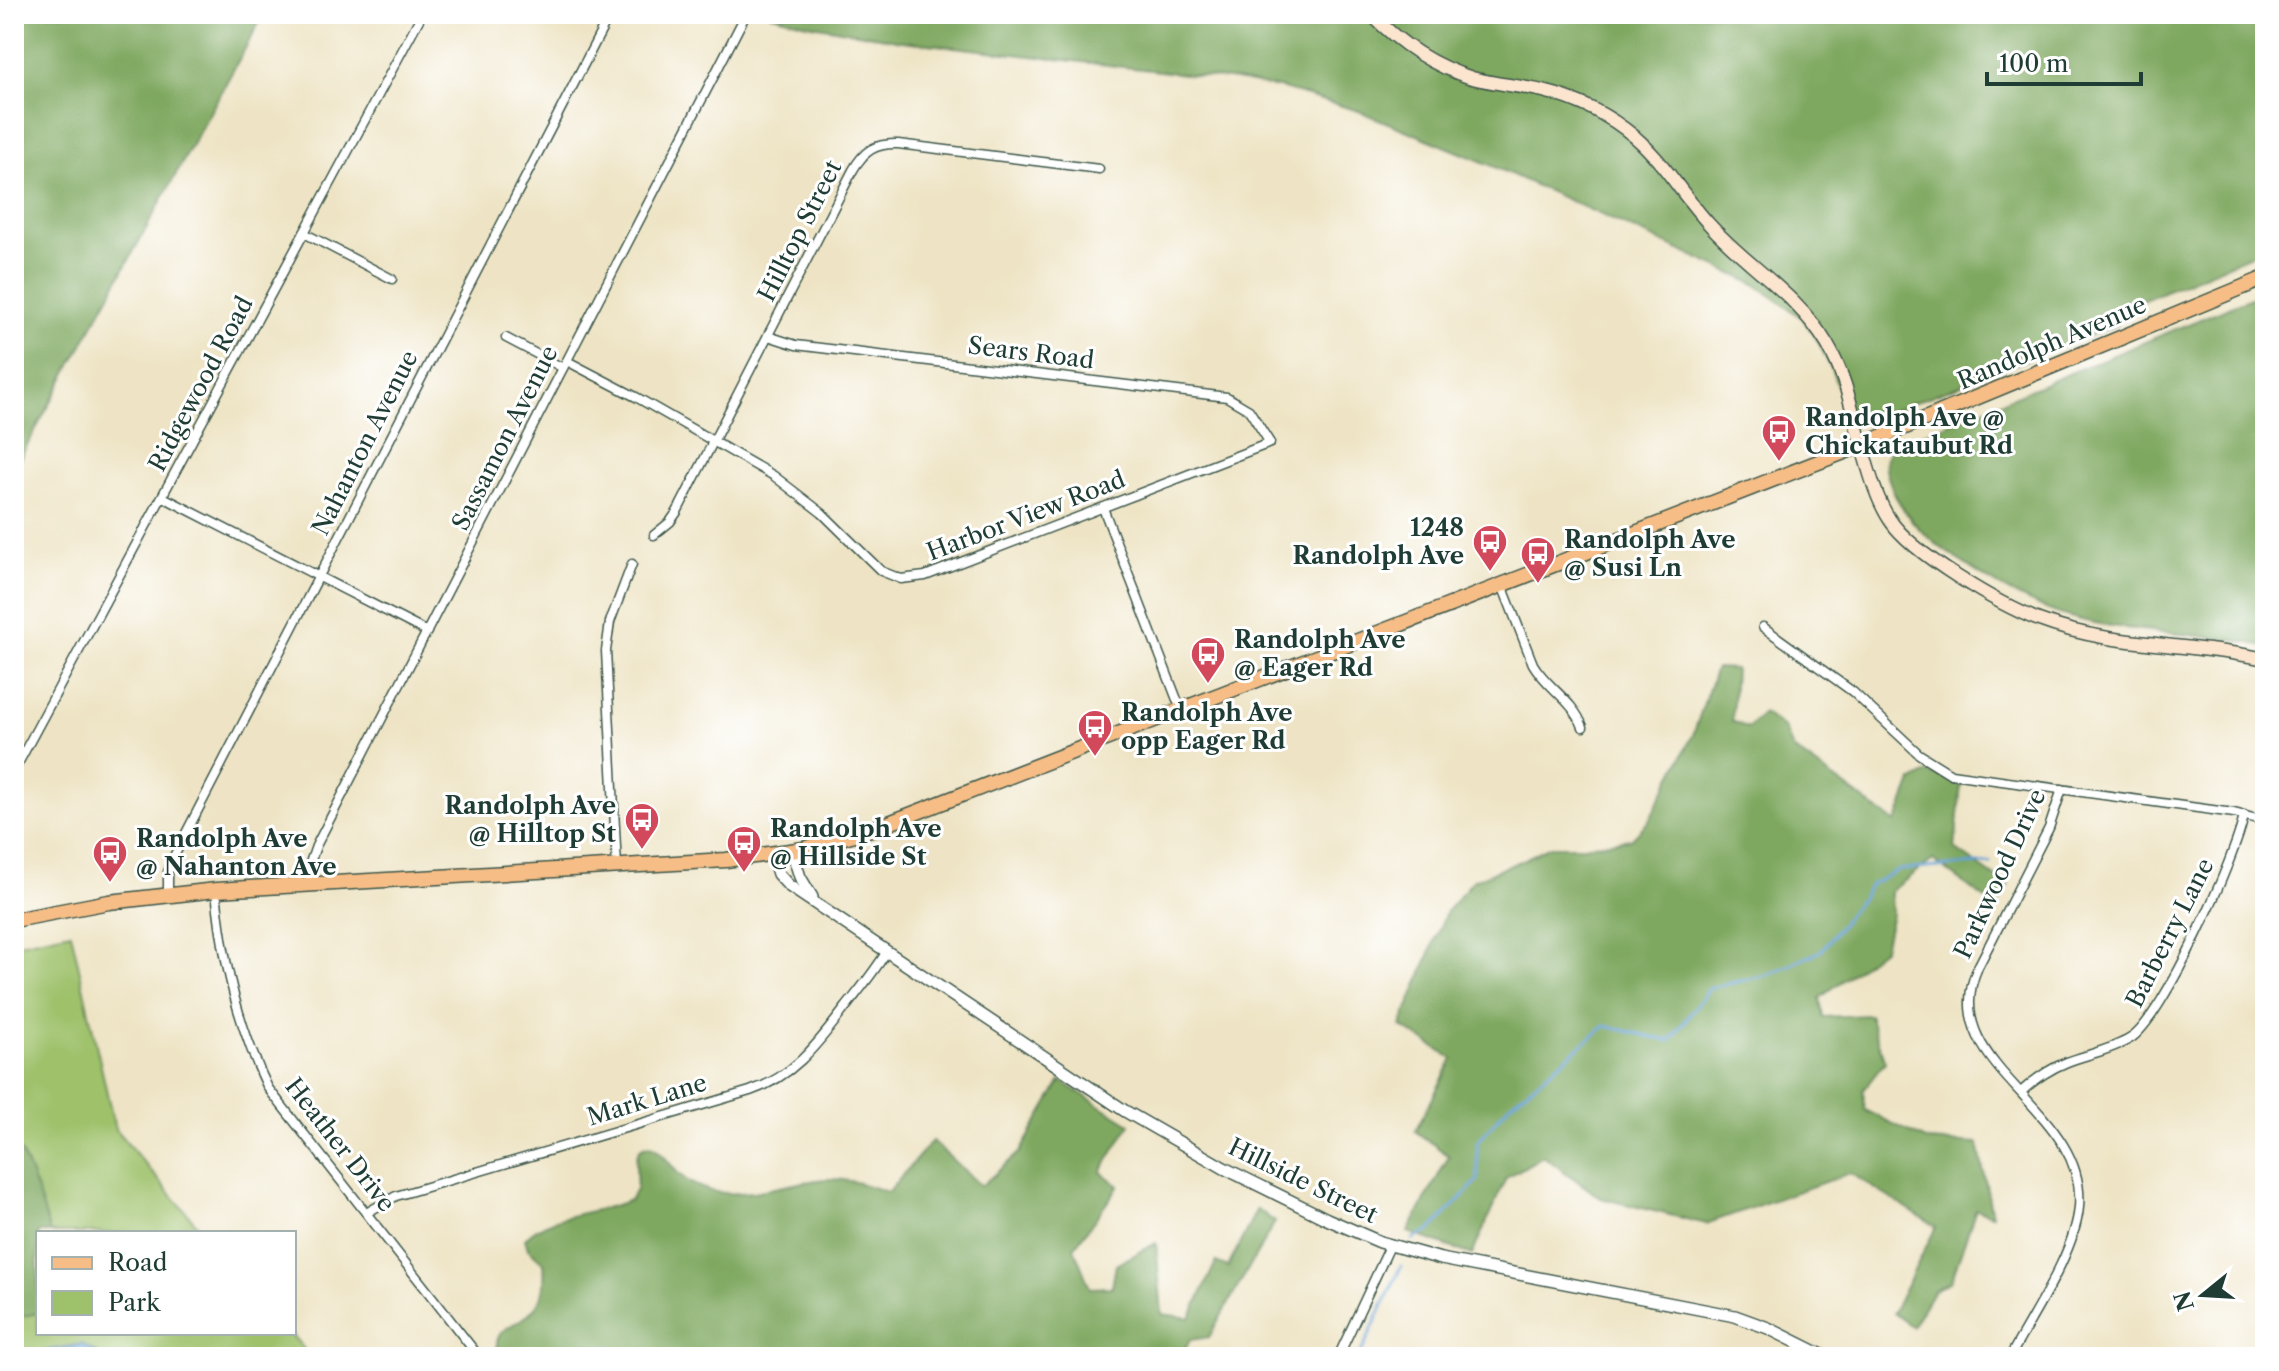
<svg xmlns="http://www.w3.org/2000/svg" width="2279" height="1371" font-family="'Libre Caslon Text',serif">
<rect width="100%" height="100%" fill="#fff"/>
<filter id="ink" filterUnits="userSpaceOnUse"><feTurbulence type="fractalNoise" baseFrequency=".0125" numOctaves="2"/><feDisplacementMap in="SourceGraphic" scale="16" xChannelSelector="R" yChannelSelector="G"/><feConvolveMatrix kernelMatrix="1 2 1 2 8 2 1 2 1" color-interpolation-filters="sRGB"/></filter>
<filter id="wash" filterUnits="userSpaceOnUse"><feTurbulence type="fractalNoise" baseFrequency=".006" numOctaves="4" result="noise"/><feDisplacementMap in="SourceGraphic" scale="32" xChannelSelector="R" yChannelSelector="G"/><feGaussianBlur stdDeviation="1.8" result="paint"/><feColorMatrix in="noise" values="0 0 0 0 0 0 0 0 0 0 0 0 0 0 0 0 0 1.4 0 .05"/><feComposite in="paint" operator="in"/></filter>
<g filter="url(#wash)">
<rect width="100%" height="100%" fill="#eee4c5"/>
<path fill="#9ec16b" stroke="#5e7f50" stroke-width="2" d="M71,932L115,1129L204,1233H38V1333H290L311,1357H14V944Z"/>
<g fill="#7ea75f" stroke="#4e724a" stroke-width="2">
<path d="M14,14H264L14,469Z"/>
<path d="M769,14H2265V249L2108,315L2118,325L1850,427L1833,373L1818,341L1802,318L1755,284L1488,164L1359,111L1283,89L1236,80L902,41L807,24Z"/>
<path d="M2265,292V646C2200,631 2131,635 2066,616C2029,605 1995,585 1963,563C1934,544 1907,523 1893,490C1886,474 1880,458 1895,446Z"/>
<path d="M1716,668L1735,669L1732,721L1748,728L1763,713L1785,729L1793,749L1896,823L1912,782L1927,773L1961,783L1955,849L2008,886L1996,907L1933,860L1891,891L1892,914L1884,948L1820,998L1823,1017L1869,1015L1885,1062L1863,1090L1865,1110L1928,1141L1978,1144L1992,1215L1976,1209L1951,1281L1934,1290L1912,1327L1893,1313L1936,1227L1850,1173L1706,1224L1601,1198L1543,1156L1506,1178L1472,1255L1408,1232L1449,1156L1415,1131L1453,1059L1401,1026L1446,912L1473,880L1523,860L1550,846H1586L1631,839L1648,822L1693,735Z"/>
<path d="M1061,1081L1130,1124L1101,1172L1119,1186L1074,1248L1090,1288L1112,1287L1116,1265L1156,1243L1162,1314L1190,1318L1216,1262L1228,1267L1257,1209L1275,1222L1209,1337L1190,1340L1181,1357H496C497,1351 496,1343 498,1338C501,1330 510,1326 517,1322C542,1308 546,1290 544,1263L528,1249L525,1239C546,1213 600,1214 630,1200C632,1196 635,1193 636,1189C639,1178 629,1147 648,1146C659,1145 671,1167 679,1174C687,1182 700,1188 711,1191C750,1200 790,1181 828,1179C849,1178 868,1186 888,1192L932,1141L981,1186L1020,1152Z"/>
<path d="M14,1149L21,1152C33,1178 43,1205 50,1233H38V1313L14,1318Z"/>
</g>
<path fill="#65a1d5" stroke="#426f84" stroke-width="2" d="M82,1344L103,1357H14V1347L32,1353Z"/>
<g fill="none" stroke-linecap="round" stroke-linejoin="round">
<g stroke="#65a1d5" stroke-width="3">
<path d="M1413,1239L1430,1231L1478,1180L1477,1142L1510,1104L1605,1026L1670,1041L1710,988L1767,975L1821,951L1872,884L1899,870L1991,863"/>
<path d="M1359,1357L1401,1266"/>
</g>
</g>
</g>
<g filter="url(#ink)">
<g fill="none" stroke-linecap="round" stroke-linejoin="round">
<defs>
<g id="minor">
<path d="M304,233L392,279"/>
<path d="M506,338L563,368"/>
<path d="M567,361L636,397L774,476L822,513L881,571L901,579L925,576L1270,443L1249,410L1227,397L796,345L768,336"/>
<path d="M163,497L427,632"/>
<path d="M1103,508L1181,710"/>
<path d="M654,535L670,522L677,512L853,170C864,151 875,143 898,144L1099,169"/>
<path d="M1502,585L1533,664C1547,688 1573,700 1583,727"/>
<path d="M1763,627L1853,692L1919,754L1951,774L2234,813L2265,821"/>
<path d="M14,771L422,14"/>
<path d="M617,867L606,651L610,622L632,564"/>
<path d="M309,884L311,860L316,846L746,14"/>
<path d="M216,890C222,958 238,1026 268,1088L476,1353"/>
<path d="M168,894V872L171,862L610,14"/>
<path d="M2021,1092C2035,1079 2049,1069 2067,1062C2088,1054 2112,1050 2131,1038C2163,1018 2237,855 2244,815"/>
<path d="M368,1212L396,1196L750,1091C795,1076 818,1043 846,1007C860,989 875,971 887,951"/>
<path d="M1338,1357L1390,1246"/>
<path d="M2010,1357C2032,1315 2075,1253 2079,1207C2088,1106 1933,1067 1978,967L2049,828L2062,789"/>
</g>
<g id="tertiary">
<path d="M792,851L800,877L812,897"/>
<path d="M772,855L778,874L789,886L1125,1111L1224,1168L1327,1219L1380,1242L1441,1259L1735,1316L1768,1328L1826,1357"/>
</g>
<path id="secondary" d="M1371,14C1399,43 1433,66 1472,78C1496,84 1520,86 1543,91C1576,99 1609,115 1635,137C1664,162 1683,196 1709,224C1747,266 1797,294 1827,344C1846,376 1852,411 1862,447C1869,471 1876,499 1890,520C1912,554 2000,605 2039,620C2112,648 2190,642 2265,659"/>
<path id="primary" d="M14,920L109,902L216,890L726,860L804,849L884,825L1862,445L2265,278"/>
</defs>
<use href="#minor" stroke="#3e564a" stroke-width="11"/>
<use href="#tertiary" stroke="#3e564a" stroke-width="14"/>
<use href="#secondary" stroke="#3e564a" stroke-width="15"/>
<use href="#primary" stroke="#3e564a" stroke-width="17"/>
<use href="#minor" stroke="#fff" stroke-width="8"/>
<use href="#tertiary" stroke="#fff" stroke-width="11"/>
<use href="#secondary" stroke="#fbe5cf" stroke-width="12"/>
<use href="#primary" stroke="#f6be86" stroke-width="14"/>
</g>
</g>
<defs>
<symbol id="bus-pin" viewBox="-11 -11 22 30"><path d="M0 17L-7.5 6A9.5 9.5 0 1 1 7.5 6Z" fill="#d1495b" stroke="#fff"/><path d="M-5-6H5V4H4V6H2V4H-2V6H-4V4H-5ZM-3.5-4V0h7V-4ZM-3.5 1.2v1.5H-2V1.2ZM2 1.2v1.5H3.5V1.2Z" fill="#fff"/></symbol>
</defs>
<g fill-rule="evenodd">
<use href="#bus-pin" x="1759" y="412" width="40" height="54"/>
<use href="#bus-pin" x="1470" y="522" width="40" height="54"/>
<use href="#bus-pin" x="1518" y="534" width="40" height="54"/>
<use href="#bus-pin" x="1188" y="634" width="40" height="54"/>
<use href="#bus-pin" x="1075" y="707" width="40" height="54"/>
<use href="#bus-pin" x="622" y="800" width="40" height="54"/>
<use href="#bus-pin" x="724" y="823" width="40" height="54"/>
<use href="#bus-pin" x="90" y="833" width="40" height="54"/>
</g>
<g text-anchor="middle" stroke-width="6" stroke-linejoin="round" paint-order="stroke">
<g font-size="24" fill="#1f3d34" stroke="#fff">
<text transform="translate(800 231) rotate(-63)" y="8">Hilltop Street</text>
<text transform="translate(2052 343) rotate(-23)" y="8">Randolph Avenue</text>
<text transform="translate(1031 353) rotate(7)" y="8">Sears Road</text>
<text transform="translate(201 384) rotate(-62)" y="8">Ridgewood Road</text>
<text transform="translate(505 438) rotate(-63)" y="8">Sassamon Avenue</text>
<text transform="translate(365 443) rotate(-63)" y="8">Nahanton Avenue</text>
<text transform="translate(1026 516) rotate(-21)" y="8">Harbor View Road</text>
<text transform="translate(2000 874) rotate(-65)" y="8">Parkwood Drive</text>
<text transform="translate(2170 933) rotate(-63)" y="8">Barberry Lane</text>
<text transform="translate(647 1100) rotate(-17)" y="8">Mark Lane</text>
<text transform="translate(340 1145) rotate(52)" y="8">Heather Drive</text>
<text transform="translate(1303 1181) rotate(26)" y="8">Hillside Street</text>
</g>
<g font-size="24" font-weight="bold" fill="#1f3d34" stroke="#fff" text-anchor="start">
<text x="1805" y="426">Randolph Ave @<tspan x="1805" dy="28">Chickataubut Rd</tspan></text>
<text x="1464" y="536" text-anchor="end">1248<tspan x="1464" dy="28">Randolph Ave</tspan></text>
<text x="1564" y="548">Randolph Ave<tspan x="1564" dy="28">@ Susi Ln</tspan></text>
<text x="1234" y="648">Randolph Ave<tspan x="1234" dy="28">@ Eager Rd</tspan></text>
<text x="1121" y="721">Randolph Ave<tspan x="1121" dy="28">opp Eager Rd</tspan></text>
<text x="616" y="814" text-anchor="end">Randolph Ave<tspan x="616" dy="28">@ Hilltop St</tspan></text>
<text x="770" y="837">Randolph Ave<tspan x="770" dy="28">@ Hillside St</tspan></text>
<text x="136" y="847">Randolph Ave<tspan x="136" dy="28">@ Nahanton Ave</tspan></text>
</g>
</g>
<rect width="2279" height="1371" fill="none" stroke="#fff" stroke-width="48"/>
<rect x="36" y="1231" width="260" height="104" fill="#ffffff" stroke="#a5b1ae" stroke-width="2"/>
<rect x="52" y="1257" width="40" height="12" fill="#f6be86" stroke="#a5b1ae" stroke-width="2"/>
<text x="108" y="1271" font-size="24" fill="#1f3d34">Road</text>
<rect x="52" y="1291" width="40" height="24" fill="#9ec16b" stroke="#a5b1ae" stroke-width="2"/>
<text x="108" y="1311" font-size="24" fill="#1f3d34">Park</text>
<g transform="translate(2203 1295) rotate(252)" stroke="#ffffff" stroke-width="6" paint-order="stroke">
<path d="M0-6L14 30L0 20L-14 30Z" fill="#1f3d34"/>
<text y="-12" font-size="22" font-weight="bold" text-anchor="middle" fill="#1f3d34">N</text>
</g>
<path d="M1987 72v12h154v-12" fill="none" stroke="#1f3d34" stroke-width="4"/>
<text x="1999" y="72" font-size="24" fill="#1f3d34" stroke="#ffffff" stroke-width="6" paint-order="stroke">100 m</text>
</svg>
